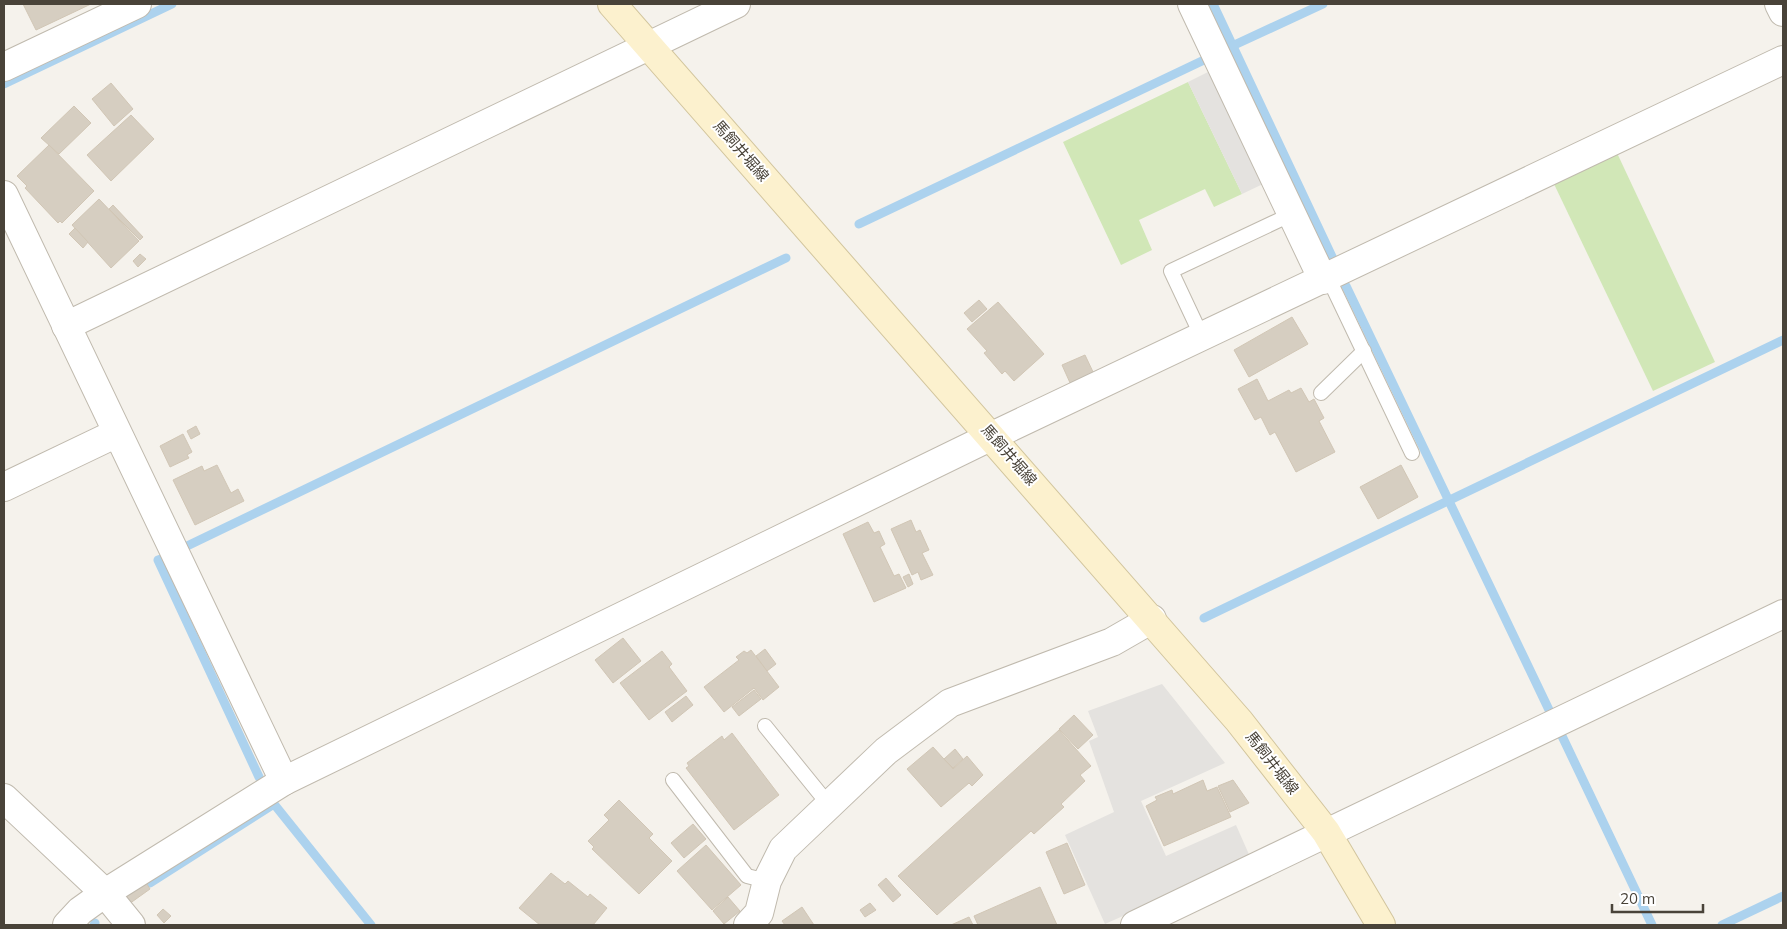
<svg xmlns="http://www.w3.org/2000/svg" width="1787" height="929" font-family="Mulish,'Noto Sans JP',sans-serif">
<rect width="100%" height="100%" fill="#f5f2ec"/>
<g fill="#d1e7b7">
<path d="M1188,82L1242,194L1214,207L1205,189L1139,220L1152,250L1121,265L1063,142Z"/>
<path d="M1617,153L1715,362L1653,391L1554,184Z"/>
</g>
<g fill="#e4e2df">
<path d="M1210,71L1263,184L1242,194L1188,82Z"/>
<path d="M1162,684L1225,763L1141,801L1166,856L1236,825L1251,859L1105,924L1065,835L1114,812L1089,741L1098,737L1088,711Z"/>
</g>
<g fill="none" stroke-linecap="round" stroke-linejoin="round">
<g stroke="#acd2ee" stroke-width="9">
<path d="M1213,4L1335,263"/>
<path d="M1230,47L1323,4"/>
<path d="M4,84L172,4"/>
<path d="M859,224L1204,60"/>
<path d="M1346,286L1550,712"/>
<path d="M185,547L786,258"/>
<path d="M161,559L158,560L259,777"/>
<path d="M1204,618L1783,340"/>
<path d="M1562,736L1652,925"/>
<path d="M150,883L274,804L371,925"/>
<path d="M94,925L95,923"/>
<path d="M1722,925L1783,896"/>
</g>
</g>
<g fill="#d6cec1" stroke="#d1c6b5">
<path d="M23,4H91L36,30Z"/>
<path d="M111,83L133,109L114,126L92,99Z"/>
<path d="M74,106L91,123L59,154L41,138Z"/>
<path d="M131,115L154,139L111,181L87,155Z"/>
<path d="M49,145L94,191L62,223L60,221L58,223L25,188L27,186L17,176Z"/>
<path d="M99,199L139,241L111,268L72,225Z"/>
<path d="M113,205L143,237L140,240L109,209Z"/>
<path d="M75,228L88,242L83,248L69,234Z"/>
<path d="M140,254L146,259L138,267L133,261Z"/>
<path d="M979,300L987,309L972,322L964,313Z"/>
<path d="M998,302L1044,354L1014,381L1005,371L1002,374L984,353L987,351L967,329Z"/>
<path d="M1292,317L1308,344L1249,377L1234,350Z"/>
<path d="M1085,355L1094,374L1071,385L1062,365Z"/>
<path d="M1257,379L1268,401L1289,390L1291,393L1301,388L1309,402L1314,399L1324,418L1319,421L1335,452L1296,472L1275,432L1270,435L1261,417L1255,420L1238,389Z"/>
<path d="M196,426L200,434L191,439L187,431Z"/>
<path d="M183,434L192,452L187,455L189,458L170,467L160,446Z"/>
<path d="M217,465L231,493L238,489L244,501L195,525L173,480L202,466L204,471Z"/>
<path d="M1401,465L1418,497L1378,519L1360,487Z"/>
<path d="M911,520L916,532L920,530L929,550L922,553L933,575L921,580L918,572L912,575L891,529Z"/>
<path d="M868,522L874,533L879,531L885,544L880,547L894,576L899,574L906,588L874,602L843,534Z"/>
<path d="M909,574L913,584L908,587L903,577Z"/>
<path d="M623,638L641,661L613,683L595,660Z"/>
<path d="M765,649L776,664L767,671L756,656Z"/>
<path d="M751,650L779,687L763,700L754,688L724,712L704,687L739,660L736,657L744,651L747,653Z"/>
<path d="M662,651L672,664L669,667L687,691L649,720L620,683Z"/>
<path d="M754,690L761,699L739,716L732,707Z"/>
<path d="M686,696L693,705L672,722L665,712Z"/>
<path d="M1074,715L1093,735L1078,749L1059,729Z"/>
<path d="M1059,730L1091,766L1080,775L1085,781L1061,804L1064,807L1034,834L1031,831L937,915L898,876Z"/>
<path d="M732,733L779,795L734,830L686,768L689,766L687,763L722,736L724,740Z"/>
<path d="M933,747L953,769L967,756L983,775L972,786L969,783L941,807L907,769Z"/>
<path d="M955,749L963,759L953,768L944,759Z"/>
<path d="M1203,780L1207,791L1217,787L1231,817L1164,846L1146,806L1157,800L1155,797L1172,790L1173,794Z"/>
<path d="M1233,780L1249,803L1230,812L1218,786Z"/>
<path d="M619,800L653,834L649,838L672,861L639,894L592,849L594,847L588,841L609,820L604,815Z"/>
<path d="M693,824L706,839L684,858L671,843Z"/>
<path d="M1067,843L1085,885L1064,894L1046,852Z"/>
<path d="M706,845L741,885L712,910L677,871Z"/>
<path d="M551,873L565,884L568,881L588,897L590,894L607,908L593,925H540L519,908Z"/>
<path d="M886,878L901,895L893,902L878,885Z"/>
<path d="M145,881L150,889L129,904L124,896Z"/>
<path d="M1040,887L1057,925H978L974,916Z"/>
<path d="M728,897L740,911L724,924L713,911Z"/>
<path d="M870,903L876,910L865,917L860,910Z"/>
<path d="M802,907L814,925H785L782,921Z"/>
<path d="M163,909L171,916L164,923L157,915Z"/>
<path d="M969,917L973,925H951Z"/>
</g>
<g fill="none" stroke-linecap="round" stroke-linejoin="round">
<defs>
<g id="lane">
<path d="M1328,277L1412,453"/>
<path d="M1202,337L1171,271L1292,214"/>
<path d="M1321,393L1364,351"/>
<path d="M765,726L829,805"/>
<path d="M673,780L747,876L767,881"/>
</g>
<g id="street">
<path d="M1192,4L1323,280"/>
<path d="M1779,4L1783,12"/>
<path d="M4,67L137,4"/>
<path d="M4,195L284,781"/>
<path d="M66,326L736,4"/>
<path d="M4,487L117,433"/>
<path d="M4,798L105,893L131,925"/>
<path d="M67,925L80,911L105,893L284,781L992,436L1783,60"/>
<path d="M748,925L759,913L767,881L783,849L886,751L950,703L1112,642L1152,619"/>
<path d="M1135,925L1783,614"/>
</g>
<path id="secondary" d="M612,4L1239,721L1326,832L1381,925"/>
</defs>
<use href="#lane" stroke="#c0baae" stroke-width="16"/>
<use href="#street" stroke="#c0baae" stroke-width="30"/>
<use href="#secondary" stroke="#d2c59d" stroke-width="30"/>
<use href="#lane" stroke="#fff" stroke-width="14"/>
<use href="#street" stroke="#fff" stroke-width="28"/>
<use href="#secondary" stroke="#fcf1ce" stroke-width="28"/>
</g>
<g text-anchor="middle" stroke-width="4" stroke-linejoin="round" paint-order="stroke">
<g font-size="15" fill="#494339" stroke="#fff">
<text transform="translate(741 151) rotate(49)" y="5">馬飼井堀線</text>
<text transform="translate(1009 455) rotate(49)" y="5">馬飼井堀線</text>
<text transform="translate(1272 763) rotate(52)" y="5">馬飼井堀線</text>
</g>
</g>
<rect width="1787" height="929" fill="none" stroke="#494339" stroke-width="10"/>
<path d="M1612 904v8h91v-8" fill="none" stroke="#494339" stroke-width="2.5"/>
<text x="1620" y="904" font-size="15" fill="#494339" stroke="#ffffff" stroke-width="4" paint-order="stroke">20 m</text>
</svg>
